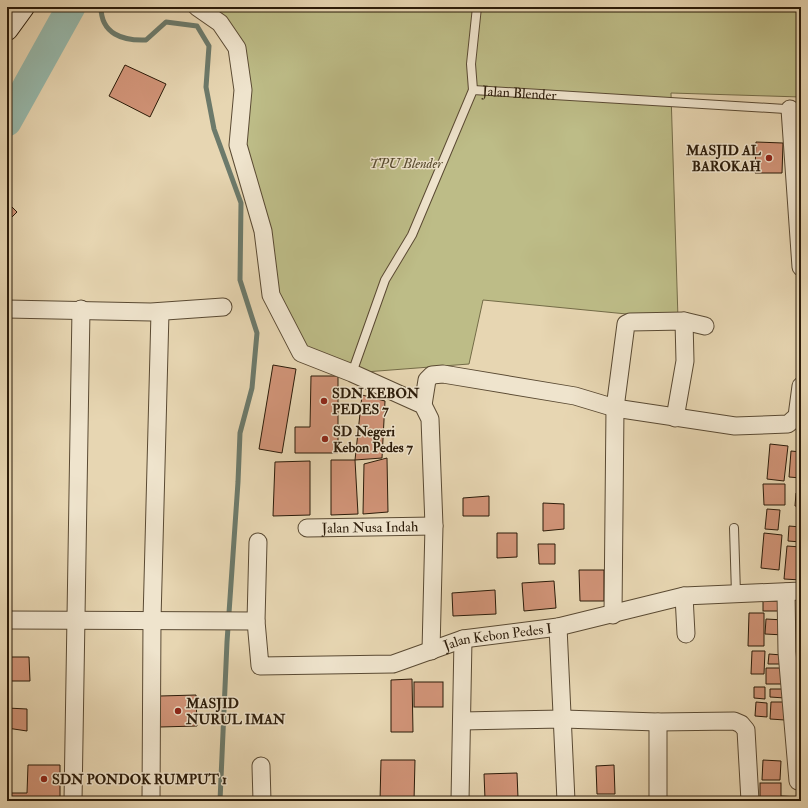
<svg xmlns="http://www.w3.org/2000/svg" width="808" height="808" font-family="'IM FELL Double Pica',serif">
<rect width="100%" height="100%" fill="#e7d6b2"/>
<filter id="stains"><feTurbulence type="fractalNoise" baseFrequency=".005" numOctaves="4"/><feColorMatrix values="0 0 0 0 .2 0 0 0 0 .09 0 0 0 0 .02 0 0 0 .5 -.17"/></filter>
<radialGradient id="worn" r=".72"><stop offset=".6" stop-color="#630" stop-opacity="0"/><stop offset="1" stop-color="#630" stop-opacity=".3"/></radialGradient>
<path fill="#bdbc87" stroke="#746c48" d="M197,7H801V97L671,93L678,319L483,300L469,364L352,373L301,353L271,295L238,145L237,48Z"/>
<path fill="#97b9ac" stroke="#6c7a6b" d="M22,78L42,84L7,143V98Z"/>
<g fill="none" stroke-linecap="round" stroke-linejoin="round">
<g stroke="#616a5a" stroke-width="1">
<path d="M7,100L11,99L24,83L35,86L7,136"/>
<path d="M7,105L13,104L20,96L23,97L7,126"/>
</g>
<path stroke="#6c7a6b" stroke-width="5" d="M101,7C101,34 123,41 146,40L166,22L197,26L209,46L206,87L214,129L241,203L240,280L257,333L252,388L240,433L238,482L227,642L220,801"/>
<path stroke="#97b9ac" stroke-width="29" d="M7,122L71,7"/>
</g>
<g fill="#d19478" stroke="#2b1b09">
<path d="M125,65L166,84L150,117L109,96Z"/>
<path d="M756,142L783,143L782,173H755Z"/>
<path d="M7,202L17,212L7,222Z"/>
<path d="M273,365L296,369L282,453L259,449Z"/>
<path d="M311,376H338V453H295V427H310Z"/>
<path d="M362,395L385,401L382,458L355,460Z"/>
<path d="M770,444L788,446L784,481L767,479Z"/>
<path d="M791,451L801,452V478L789,477Z"/>
<path d="M387,458L388,512L363,514L364,464Z"/>
<path d="M331,460H355L358,514L331,515Z"/>
<path d="M310,461V515L273,516L275,462Z"/>
<path d="M763,484H785V505H764Z"/>
<path d="M796,493L801,494V507L795,506Z"/>
<path d="M489,496V516H463V498Z"/>
<path d="M543,503L564,504V529L543,531Z"/>
<path d="M767,509L780,510L778,530L765,529Z"/>
<rect x="799" y="510" width="2" height="16"/>
<path d="M789,526L801,527V542L788,541Z"/>
<path d="M497,533H517V557L497,558Z"/>
<path d="M764,533L782,535L779,570L761,568Z"/>
<path d="M538,544H555V564H539Z"/>
<path d="M787,546L801,547V580L784,579Z"/>
<path d="M579,570H604V601H580Z"/>
<path d="M554,581L556,608L524,611L522,583Z"/>
<path d="M495,590L496,614L453,616L452,593Z"/>
<rect x="763" y="601" width="18" height="10"/>
<path d="M749,613H764V646H748Z"/>
<path d="M766,619L784,620V635L765,634Z"/>
<path d="M799,639H801V656H800Z"/>
<path d="M752,651H765L764,674H751Z"/>
<path d="M769,654L782,655V664H768Z"/>
<path d="M7,657H29L30,681H7Z"/>
<path d="M766,668H783L782,684H766Z"/>
<path d="M412,679L413,732H391V680Z"/>
<rect x="414" y="682" width="29" height="25"/>
<path d="M754,687H765V699L754,698Z"/>
<path d="M770,689H785V698L770,697Z"/>
<path d="M196,695L197,726L160,727V696Z"/>
<path d="M756,702L767,703V717L755,716Z"/>
<path d="M771,702H786L785,720L770,719Z"/>
<path d="M7,708L27,709V731L7,728Z"/>
<path d="M381,760H415L414,801H380Z"/>
<path d="M763,760L781,761L780,780H762Z"/>
<path d="M28,765H60V801H7V793H27Z"/>
<path d="M614,765L615,794H597L596,766Z"/>
<path d="M517,773L518,798L485,799L484,774Z"/>
<rect x="760" y="783" width="21" height="18"/>
<path d="M781,796L798,797V801H781Z"/>
</g>
<g fill="none" stroke-linecap="round" stroke-linejoin="round">
<defs>
<g id="lane">
<path d="M473,90L471,64L477,7"/>
<path id="s1" d="M352,373L385,280L412,235L473,90L785,109"/>
<path d="M734,528L736,594"/>
</g>
<g id="street">
<path d="M197,7L220,23L237,48L243,90L238,145L263,231L271,295L301,353L352,373L423,405L430,419L434,526L431,651"/>
<path d="M790,109L801,267"/>
<path d="M7,309L151,312L223,307"/>
<path d="M423,405L427,380L432,375L443,374L575,396L615,408L735,426L788,424L797,416L801,386"/>
<path d="M675,418L685,361L684,321"/>
<path id="s2" d="M307,528L434,526"/>
<path d="M786,592L787,652L798,781"/>
<path d="M684,596L686,634"/>
<path d="M613,615L615,408L626,324L630,322L684,321L705,326"/>
<path id="s3" d="M7,620L256,621L260,666L393,664L463,639L558,627L684,596L801,591"/>
<path d="M256,621L258,542"/>
<path d="M558,627L566,801"/>
<path d="M462,721L563,719L658,722L734,721L741,724L746,730L750,801"/>
<path d="M261,766L262,801"/>
<path d="M73,801L81,309"/>
<path d="M151,801L152,620L160,312"/>
<path d="M460,801L463,639"/>
<path d="M658,801V722"/>
</g>
<path id="secondary" d="M7,29L23,7"/>
</defs>
<use href="#lane" stroke="#5a4a33" stroke-width="10"/>
<use href="#street" stroke="#5a4a33" stroke-width="19"/>
<use href="#secondary" stroke="#2b1b09" stroke-width="24"/>
<use href="#lane" stroke="#efe4cd" stroke-width="8"/>
<use href="#street" stroke="#efe4cd" stroke-width="17"/>
<use href="#secondary" stroke="#efe4cd" stroke-width="22"/>
</g>
<g fill="#8f2418" stroke="#efe4cd" stroke-width="1.5">
<circle cx="769" cy="158" r="4"/>
<circle cx="324" cy="401" r="4"/>
<circle cx="325" cy="439" r="4"/>
<circle cx="178" cy="711" r="4"/>
<circle cx="44" cy="779" r="4"/>
</g>
<g text-anchor="middle" stroke-width="3" stroke-linejoin="round" paint-order="stroke">
<g font-size="14" fill="#2b1b09" stroke="#efe4cd">
<text dy="5" stroke="none"><textPath href="#s1" startOffset="355">Jalan Blender</textPath></text>
<text dy="5" stroke="none"><textPath href="#s2" startOffset="63">Jalan Nusa Indah</textPath></text>
<text dy="5" stroke="none"><textPath href="#s3" startOffset="536">Jalan Kebon Pedes I</textPath></text>
</g>
<g font-size="14" font-weight="bold" fill="#2b1b09" stroke="#efe4cd" text-anchor="start">
<text x="761" y="155" text-anchor="end">MASJID AL<tspan x="761" dy="16">BAROKAH</tspan></text>
<text x="332" y="398">SDN KEBON<tspan x="332" dy="16">PEDES 7</tspan></text>
<text x="333" y="436">SD Negeri<tspan x="333" dy="16">Kebon Pedes 7</tspan></text>
<text x="186" y="708">MASJID<tspan x="186" dy="16">NURUL IMAN</tspan></text>
<text x="52" y="784">SDN PONDOK RUMPUT 1</text>
</g>
<g font-size="14" font-style="italic" fill="#574b2f" stroke="#efe4cd">
<text x="406" y="168">TPU Blender</text>
</g>
</g>
<rect width="808" height="808" fill="none" stroke="#e7d6b2" stroke-width="24"/>
<rect x="8" y="8" width="792" height="792" fill="none" stroke="#2b1b09" stroke-width="2"/>
<rect x="12" y="12" width="784" height="784" fill="none" stroke="#2b1b09"/>
<rect width="100%" height="100%" filter="url(#stains)"/>
<rect width="100%" height="100%" fill="url(#worn)"/>
</svg>
